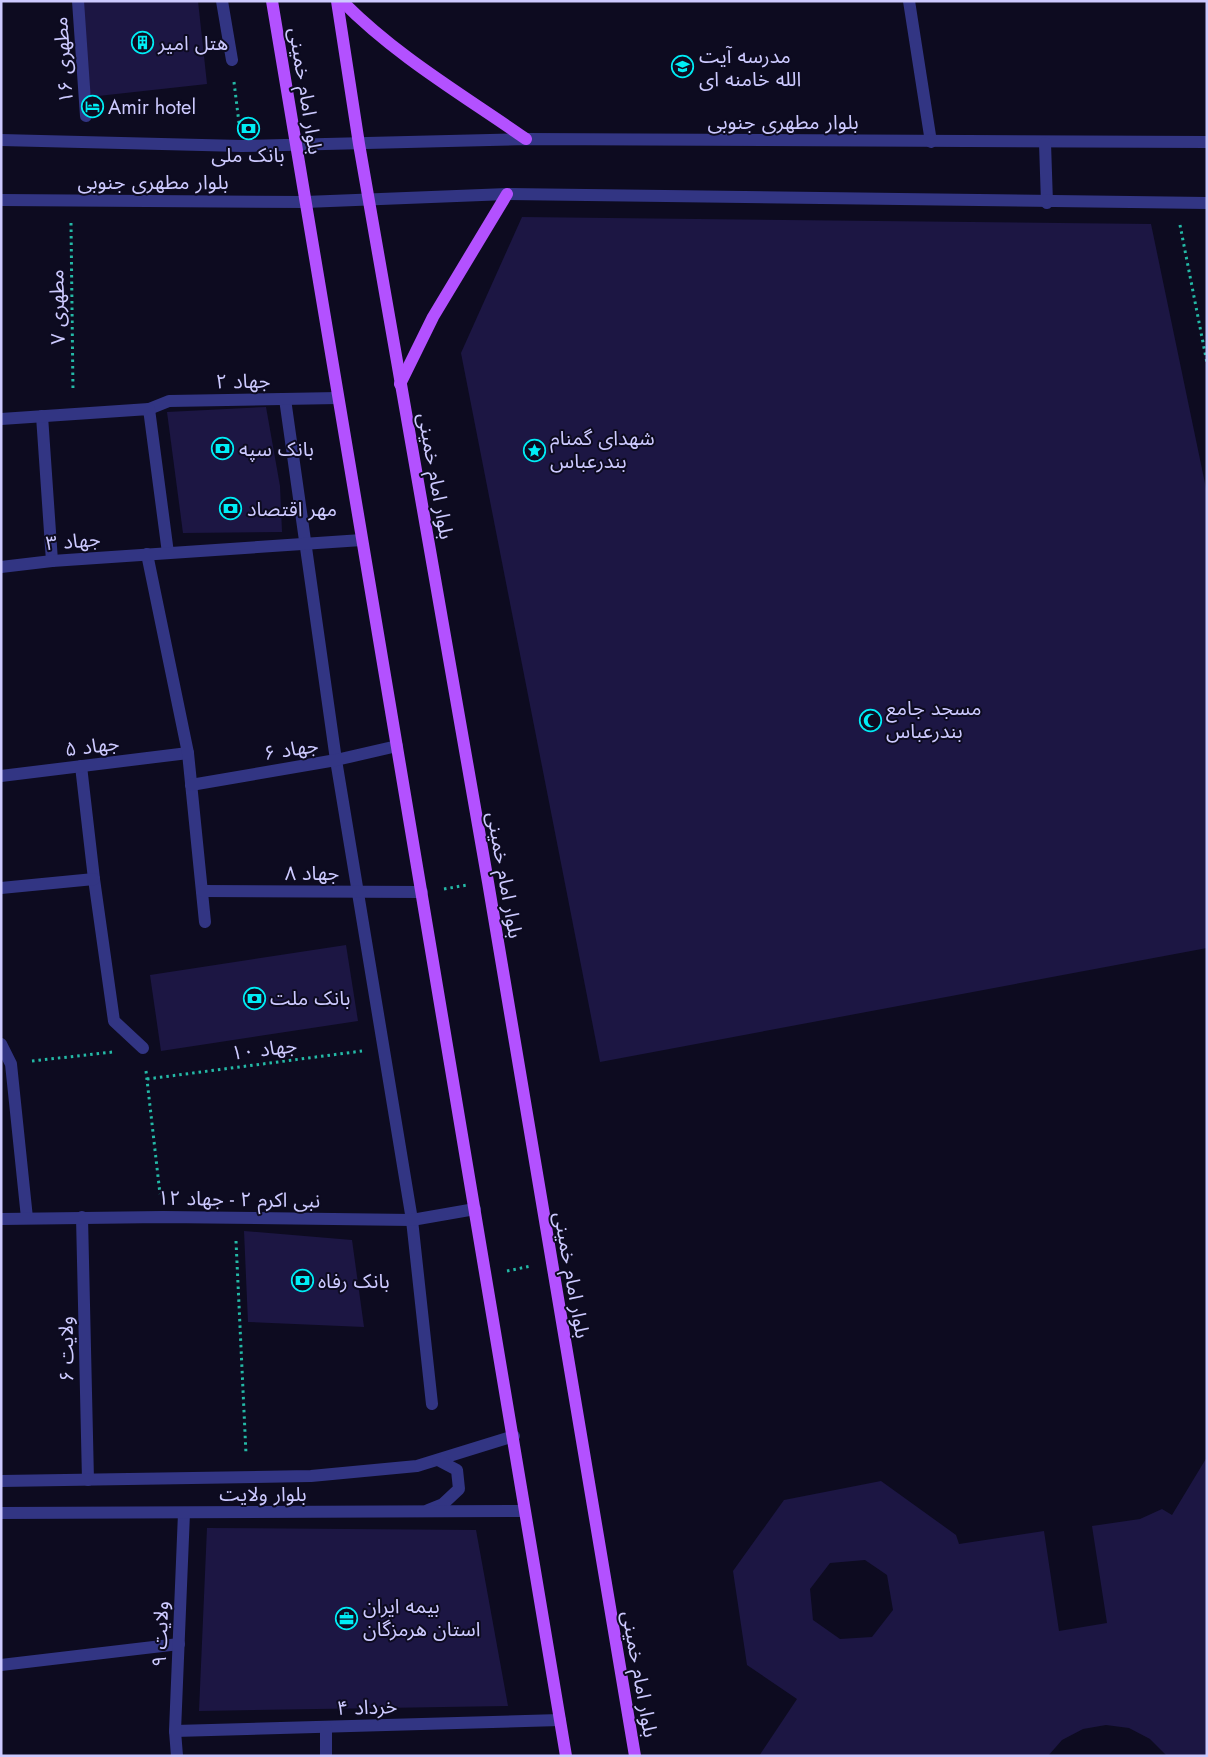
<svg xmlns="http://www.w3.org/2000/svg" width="1208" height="1757" font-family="Jost,'Noto Sans Arabic',sans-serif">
<rect width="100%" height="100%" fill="#0d0b20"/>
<g fill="#1c1643" fill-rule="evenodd">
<path d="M78,1H198L207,84L89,97Z"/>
<path d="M522,217L1151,224L1207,493V948L600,1062L461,353Z"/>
<path d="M266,407L280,486L282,532L183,533L167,412Z"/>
<path d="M346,945L358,1021L161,1051L150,975Z"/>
<path d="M244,1231L352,1240L364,1327L248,1322Z"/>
<path d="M1207,1457V1756H1167L1150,1739L1129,1728L1106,1725L1083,1729L1062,1740L1048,1756H759L797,1699L747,1665L733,1571L784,1500L881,1481L956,1535L959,1544L1044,1531L1059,1631L1107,1623L1092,1526L1140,1519L1162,1509L1172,1515ZM865,1560L887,1575L893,1610L872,1637L840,1639L813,1620L810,1589L830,1563Z"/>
<path d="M207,1528L476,1530L508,1706L199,1711Z"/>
</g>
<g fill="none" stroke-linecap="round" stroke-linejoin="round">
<g stroke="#24b9a6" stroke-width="3" stroke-dasharray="2.5 4" stroke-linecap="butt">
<path d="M234,82L239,123"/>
<path d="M71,223L73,392"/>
<path d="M1180,225L1207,363"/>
<path d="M444,889L467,885"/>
<path d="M32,1061L113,1052"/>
<path d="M146,1071L160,1194"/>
<path d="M147,1079L362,1051"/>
<path d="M236,1241L246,1454"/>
<path d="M507,1271L531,1266"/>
</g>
<g stroke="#323583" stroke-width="12">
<path d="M222,1L232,60"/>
<path d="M909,1L931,142"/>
<path d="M81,766L94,879L114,1021L143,1048"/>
<path d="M1,776L188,753"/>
<path d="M1,888L94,879"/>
<path d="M1,1044L11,1064L27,1218"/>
<path d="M1,1665L179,1644"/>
</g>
<g stroke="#323583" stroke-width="12">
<path d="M78,1L86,116"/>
<path d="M285,399L336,760L412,1220L432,1404"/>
<path d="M149,409L169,401L338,398"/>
<path d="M42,416L52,561"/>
<path d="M1,419L149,409L168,553"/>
<path d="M147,554L188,753L205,922"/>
<path d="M1,567L52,561L362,540"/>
<path d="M191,785L336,760L397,746"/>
<path d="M202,891L422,892"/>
<path d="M82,1217L88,1480"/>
<path d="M1,1219L163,1217L412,1220L475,1209"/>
<path d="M175,1731L560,1720"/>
<path d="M177,1756L175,1731L184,1513"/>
<path d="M326,1756V1727"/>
</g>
<g stroke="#323583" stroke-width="12">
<path d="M1,140L242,146L526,139L1207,142"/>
<path d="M1045,143L1047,203"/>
<path d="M1,200L305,202L507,194L1207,203"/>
<path d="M1,1481L311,1476L417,1466L514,1436"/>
<path d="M428,1510L443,1504L459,1489L457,1470L438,1460"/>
<path d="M1,1513L524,1511"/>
</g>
<g stroke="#b351ff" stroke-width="12">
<path d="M272,1L566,1756"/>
<path d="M337,1L359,144L488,882L635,1756"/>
<path d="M342,1C396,56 463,95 526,139"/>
<path d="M400,384L433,317L507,194"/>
</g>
</g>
<defs>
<symbol id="building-ring" viewBox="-11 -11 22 22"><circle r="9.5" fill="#0d0b20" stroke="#00edf5" stroke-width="1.5"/><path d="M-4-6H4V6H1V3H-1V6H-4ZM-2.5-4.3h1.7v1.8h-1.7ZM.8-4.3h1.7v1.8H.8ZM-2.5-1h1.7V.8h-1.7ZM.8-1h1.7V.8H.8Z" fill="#00edf5"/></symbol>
<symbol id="school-ring" viewBox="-11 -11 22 22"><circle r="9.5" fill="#0d0b20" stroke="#00edf5" stroke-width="1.5"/><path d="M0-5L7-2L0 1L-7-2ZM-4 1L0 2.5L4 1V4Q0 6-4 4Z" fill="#00edf5"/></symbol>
<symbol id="hotel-ring" viewBox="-11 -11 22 22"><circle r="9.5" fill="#0d0b20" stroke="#00edf5" stroke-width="1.5"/><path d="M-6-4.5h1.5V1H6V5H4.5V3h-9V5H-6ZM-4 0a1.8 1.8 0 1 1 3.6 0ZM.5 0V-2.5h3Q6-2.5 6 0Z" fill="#00edf5"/></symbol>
<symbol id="bank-ring" viewBox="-11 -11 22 22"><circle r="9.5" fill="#0d0b20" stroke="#00edf5" stroke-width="1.5"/><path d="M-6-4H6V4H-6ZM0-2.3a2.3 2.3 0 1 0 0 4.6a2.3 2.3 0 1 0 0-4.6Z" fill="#00edf5"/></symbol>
<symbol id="sight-ring" viewBox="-11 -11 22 22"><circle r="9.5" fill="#0d0b20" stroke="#00edf5" stroke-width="1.5"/><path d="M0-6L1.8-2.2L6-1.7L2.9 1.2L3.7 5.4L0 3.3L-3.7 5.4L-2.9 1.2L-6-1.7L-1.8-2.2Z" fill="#00edf5"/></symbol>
<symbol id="mosque-ring" viewBox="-11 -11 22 22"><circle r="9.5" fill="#0d0b20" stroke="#00edf5" stroke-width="1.5"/><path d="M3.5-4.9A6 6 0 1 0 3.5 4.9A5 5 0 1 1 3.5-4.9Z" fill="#00edf5"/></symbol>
<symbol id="office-ring" viewBox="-11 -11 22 22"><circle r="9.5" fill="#0d0b20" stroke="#00edf5" stroke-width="1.5"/><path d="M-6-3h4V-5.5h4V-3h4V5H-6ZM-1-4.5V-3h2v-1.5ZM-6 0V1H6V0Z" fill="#00edf5"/></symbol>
</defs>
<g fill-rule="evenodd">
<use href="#building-ring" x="130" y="30" width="25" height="25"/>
<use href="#school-ring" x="670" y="54" width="25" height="25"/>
<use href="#hotel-ring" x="80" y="94" width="25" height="25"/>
<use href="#bank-ring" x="236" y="116" width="25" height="25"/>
<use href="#bank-ring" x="210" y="436" width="25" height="25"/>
<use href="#sight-ring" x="522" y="438" width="25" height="25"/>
<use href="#bank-ring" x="218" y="496" width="25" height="25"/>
<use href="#mosque-ring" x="858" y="708" width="25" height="25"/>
<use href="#bank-ring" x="242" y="986" width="25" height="25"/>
<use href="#bank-ring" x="290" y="1268" width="25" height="25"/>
<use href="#office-ring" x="334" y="1606" width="25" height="25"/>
</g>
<g text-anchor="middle" stroke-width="4" stroke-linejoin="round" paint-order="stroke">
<g font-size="20" fill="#cdcaff" stroke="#0d0b20" text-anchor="start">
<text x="158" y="50">هتل امیر</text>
<text x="699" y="63">مدرسه آیت<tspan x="699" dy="23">الله خامنه ای</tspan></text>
<text x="108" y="114">Amir hotel</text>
<text x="248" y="162" text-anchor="middle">بانک ملی</text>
<text x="550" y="445">شهدای گمنام<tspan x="550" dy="23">بندرعباس</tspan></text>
<text x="239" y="456">بانک سپه</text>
<text x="247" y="516">مهر اقتصاد</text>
<text x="886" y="715">مسجد جامع<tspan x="886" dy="23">بندرعباس</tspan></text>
<text x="270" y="1005">بانک ملت</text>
<text x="318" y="1288">بانک رفاه</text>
<text x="363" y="1613">بیمه ایران<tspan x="363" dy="23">استان هرمزگان</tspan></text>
</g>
<g font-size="20" fill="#cdcaff" stroke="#0d0b20">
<text transform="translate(63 60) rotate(-94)" y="7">مطهری ۱۶</text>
<text transform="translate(306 91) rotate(81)" y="7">بلوار امام خمینی</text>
<text x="783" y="129">بلوار مطهری جنوبی</text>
<text x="153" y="189">بلوار مطهری جنوبی</text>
<text transform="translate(57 307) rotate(-91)" y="7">مطهری ۷</text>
<text transform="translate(243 381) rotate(-1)" y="7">جهاد ۲</text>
<text transform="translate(436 476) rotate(80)" y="7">بلوار امام خمینی</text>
<text transform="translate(73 541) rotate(-5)" y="7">جهاد ۳</text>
<text transform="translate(92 746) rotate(-7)" y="7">جهاد ۵</text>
<text transform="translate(291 749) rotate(-9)" y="7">جهاد ۶</text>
<text x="312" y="880">جهاد ۸</text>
<text transform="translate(505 875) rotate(80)" y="7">بلوار امام خمینی</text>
<text transform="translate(264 1049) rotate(-7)" y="7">جهاد ۱۰</text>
<text transform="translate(239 1199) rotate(1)" y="7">نبی اکرم ۲ - جهاد ۱۲</text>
<text transform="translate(572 1275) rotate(80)" y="7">بلوار امام خمینی</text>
<text transform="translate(66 1349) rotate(-91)" y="7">ولایت ۶</text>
<text x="263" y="1501">بلوار ولایت</text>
<text transform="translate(160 1634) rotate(-88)" y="7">ولایت ۹</text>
<text transform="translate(640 1674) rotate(80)" y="7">بلوار امام خمینی</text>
<text transform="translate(367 1707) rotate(-2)" y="7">خرداد ۴</text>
</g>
</g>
<rect width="1208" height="1757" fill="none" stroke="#cdcaff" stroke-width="5"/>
</svg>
